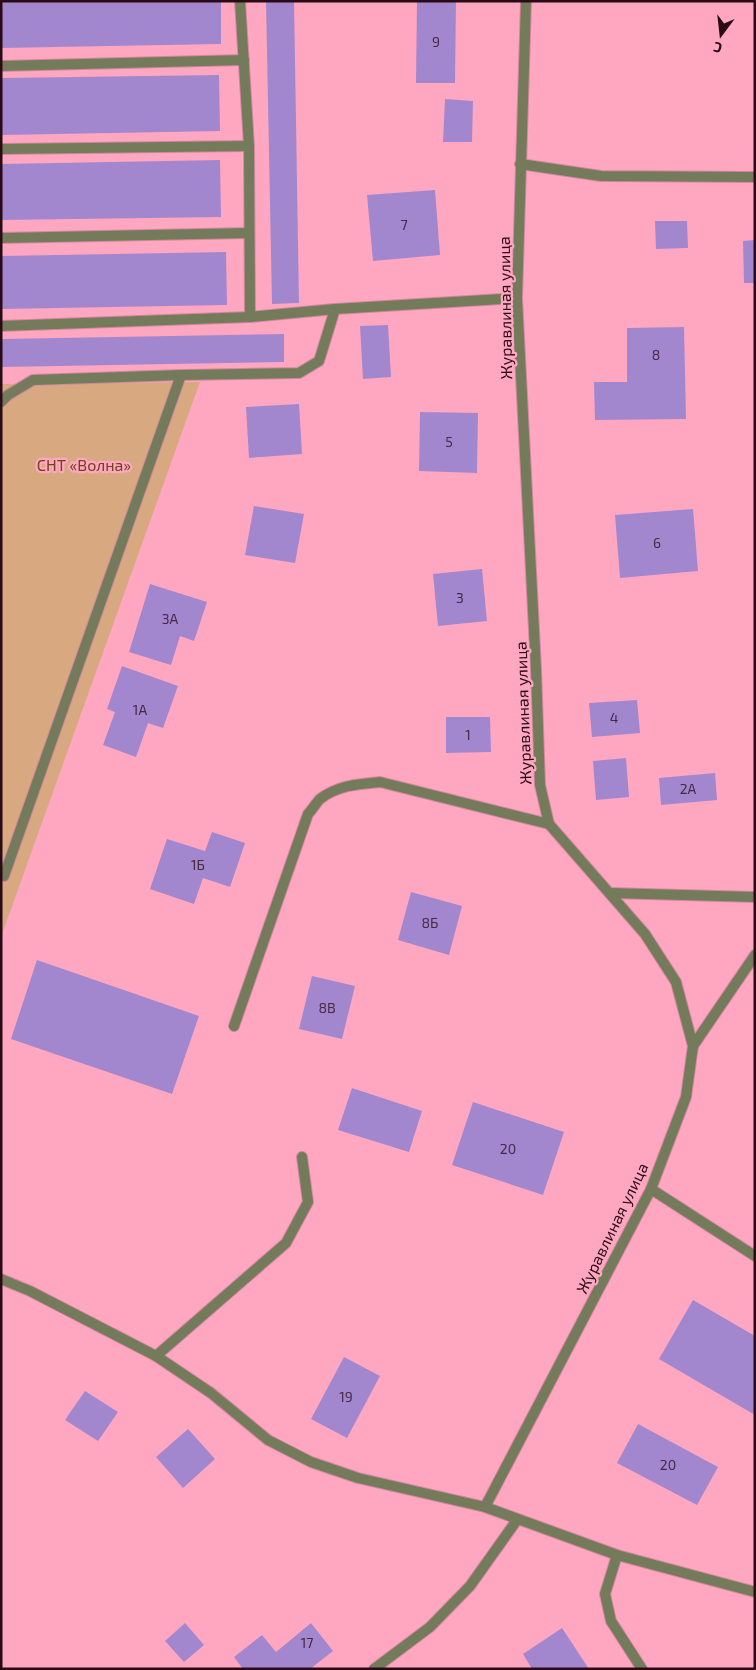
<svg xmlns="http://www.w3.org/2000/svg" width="756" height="1670" font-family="'Exo 2',sans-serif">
<rect width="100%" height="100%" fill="#ffa7c1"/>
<path fill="#d8a881" d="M200,382L1,937V384Z"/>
<g fill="#a287cf">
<path d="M1,1H221V44L1,48Z"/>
<path d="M266,1H294L299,303L272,304Z"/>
<path d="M417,1H456L455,83H416Z"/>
<path d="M219,75L220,131L1,135V78Z"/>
<path d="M445,99L473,101L472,142H443Z"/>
<path d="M220,160L221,217L1,220V164Z"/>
<path d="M435,190L440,255L373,261L367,195Z"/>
<path d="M655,221H687L688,248L656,249Z"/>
<path d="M755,240V283H744L743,241Z"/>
<path d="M226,252L227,305L1,309V256Z"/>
<path d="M388,325L391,377L363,379L360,326Z"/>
<path d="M684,327L686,419L595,420L594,382H627V328Z"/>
<path d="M284,334V362L1,367V339Z"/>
<path d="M299,404L302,454L249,458L246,407Z"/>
<path d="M420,412L478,413L477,473L419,471Z"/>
<path d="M254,506L304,514L295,563L245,555Z"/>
<path d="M693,509L698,571L620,578L615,515Z"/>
<path d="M482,569L487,621L438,626L433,574Z"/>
<path d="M150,584L207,602L194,641L180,636L171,665L129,652Z"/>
<path d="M122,666L178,686L163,728L148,723L136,757L103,745L115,712L107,709Z"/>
<path d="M637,700L640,733L592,737L589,703Z"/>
<path d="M446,717H490L491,752L446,753Z"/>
<path d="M626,758L629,797L596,800L593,761Z"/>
<path d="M715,773L717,800L661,805L659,778Z"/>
<path d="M212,832L245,843L230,887L203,878L194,904L150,889L167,839L205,851Z"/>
<path d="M411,892L462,906L449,955L398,940Z"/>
<path d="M37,960L199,1016L172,1094L11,1039Z"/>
<path d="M312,976L355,986L342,1039L299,1029Z"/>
<path d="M352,1088L422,1111L409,1152L338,1130Z"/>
<path d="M473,1102L564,1132L543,1195L452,1165Z"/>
<path d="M693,1300L755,1336V1415L659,1359Z"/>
<path d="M344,1357L380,1376L347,1438L311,1419Z"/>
<path d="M85,1391L118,1412L98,1441L65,1420Z"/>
<path d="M638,1424L718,1467L697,1505L617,1463Z"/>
<path d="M188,1429L215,1459L183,1488L156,1457Z"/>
<path d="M185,1623L204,1645L184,1662L165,1641Z"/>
<path d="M311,1623L333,1651L310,1669H243L234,1657L262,1635L276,1652Z"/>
<path d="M562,1628L589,1669H532L523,1654Z"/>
</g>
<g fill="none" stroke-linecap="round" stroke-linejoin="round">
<defs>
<g id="lane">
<path d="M240,1L249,146L250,317"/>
<path d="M1,66L244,60"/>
<path d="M1,149L249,146"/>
<path d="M1,238L249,233"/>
<path d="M1,326L250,317L335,309"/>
<path d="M4,876L181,375"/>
<path d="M610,893L755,897"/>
<path d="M234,1026L308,814C312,810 316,803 320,799C338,785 359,784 380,782L549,824"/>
<path d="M693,1046L755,955"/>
<path d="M651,1189L755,1256"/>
<path d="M156,1356L286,1243L308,1202L302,1157"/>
</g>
<g id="street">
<path d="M520,164L601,176L755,177"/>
<path d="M1,402L8,395L33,380L181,375L299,373L319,361L335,309L517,298"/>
<path d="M1,1279L30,1291L156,1356L211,1393L268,1440L311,1462L358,1478L485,1507L617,1555L755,1592"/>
<path d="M485,1507L651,1189L686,1097L693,1046L676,982L645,934L549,824L540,785L536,669L517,298L526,1"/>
<path d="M617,1555L605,1594L611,1621L642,1669"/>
<path d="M374,1669L430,1627L470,1586L517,1520"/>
</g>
</defs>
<use href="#lane" stroke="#d4889f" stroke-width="12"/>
<use href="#street" stroke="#d4889f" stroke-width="12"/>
<use href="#lane" stroke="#737b5b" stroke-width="10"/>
<use href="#street" stroke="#737b5b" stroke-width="10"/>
</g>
<g text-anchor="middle" stroke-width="4.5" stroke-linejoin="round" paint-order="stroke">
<g font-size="14" fill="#472944">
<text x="436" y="47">9</text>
<text x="404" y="230">7</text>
<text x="656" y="360">8</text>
<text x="449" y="447">5</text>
<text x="657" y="548">6</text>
<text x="460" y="603">3</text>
<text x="170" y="624">3А</text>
<text x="140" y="715">1А</text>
<text x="614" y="723">4</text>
<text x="468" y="740">1</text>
<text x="688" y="794">2А</text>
<text x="198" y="870">1Б</text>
<text x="430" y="928">8Б</text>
<text x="327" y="1013">8В</text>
<text x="508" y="1154">20</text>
<text x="346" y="1402">19</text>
<text x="668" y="1470">20</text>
<text x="307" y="1648">17</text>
</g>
<g font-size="16" fill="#290a15" stroke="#ffa7c1">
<text transform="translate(505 308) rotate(-91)" y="6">Журавлиная улица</text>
<text transform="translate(523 713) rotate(-92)" y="6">Журавлиная улица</text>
<text transform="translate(612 1228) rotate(-64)" y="6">Журавлиная улица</text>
</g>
<g font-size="16" fill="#714316" stroke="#ffa7c1">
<text x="84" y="471">СНТ «Волна»</text>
</g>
</g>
<rect width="756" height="1670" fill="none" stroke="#290a15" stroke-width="5"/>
<g transform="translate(721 35) rotate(195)" stroke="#ffa7c1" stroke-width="4" paint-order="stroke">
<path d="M0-4L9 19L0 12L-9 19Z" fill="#290a15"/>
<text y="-8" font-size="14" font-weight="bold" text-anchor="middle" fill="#290a15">С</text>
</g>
</svg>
